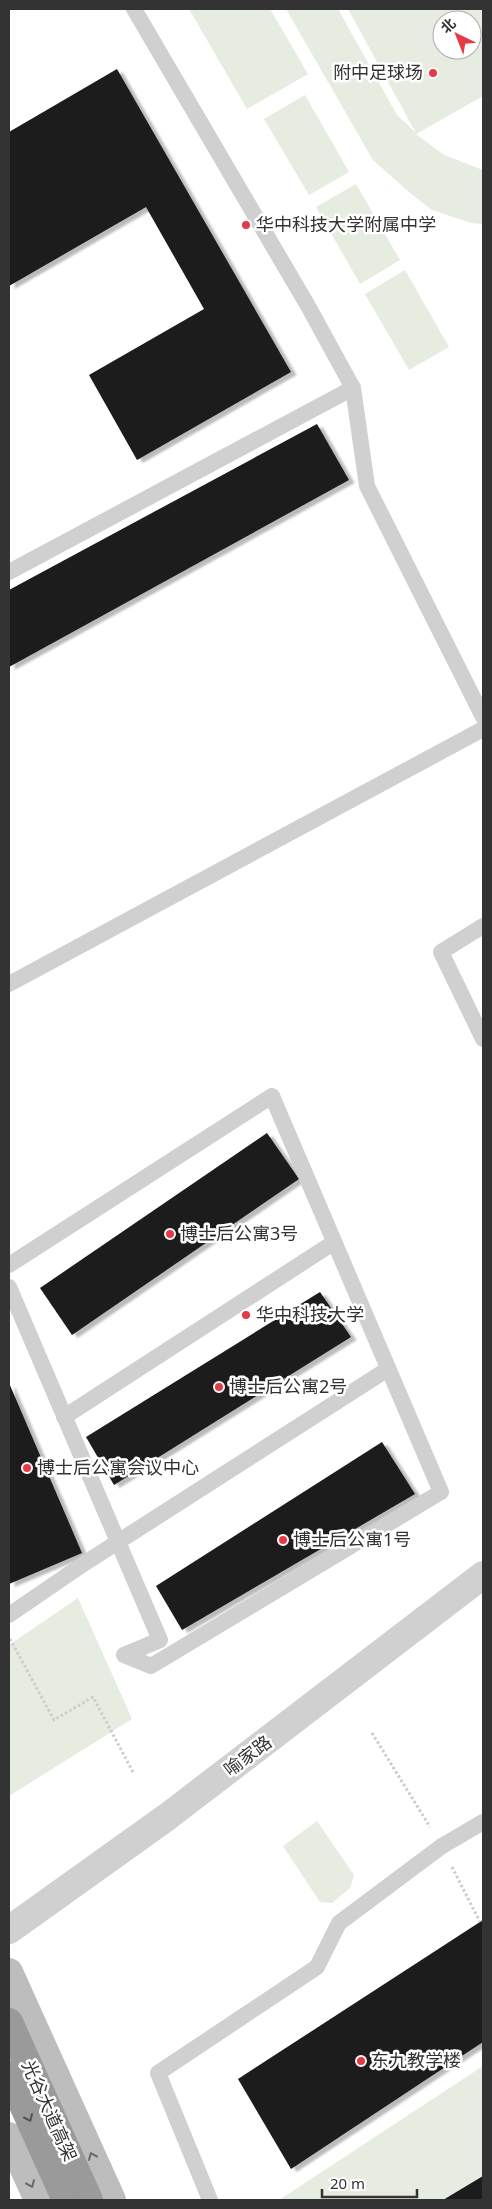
<svg xmlns="http://www.w3.org/2000/svg" width="492" height="2209" font-family="'Noto Sans','Noto Sans SC',sans-serif">
<defs>
<filter id="shadow"><feDropShadow dx="5.5" dy="3" stdDeviation="1" flood-color="#0004"/></filter>
</defs>
<rect width="100%" height="100%" fill="#fff"/>
<g fill="#e6ecdf" fill-rule="evenodd">
<path d="M189,9H270L308,74L247,109Z"/>
<path d="M286,9H338L397,115L416,133L348,9H483V96L416,134L444,155L483,170V224L471,223L432,210L409,192L373,160ZM442,20H472V50H442Z"/>
<path d="M305,95L349,172L309,195L264,119Z"/>
<path d="M356,184L400,260L360,284L316,207Z"/>
<path d="M405,270L449,347L409,370L365,294Z"/>
<path d="M78,1598L132,1719L9,1796V1645Z"/>
<path d="M317,1821L354,1875L350,1888L332,1903L320,1902L283,1846Z"/>
<path d="M483,2066V2177L449,2200H279Z"/>
</g>
<g fill="#1a1a1a" filter="url(#shadow)">
<path d="M117,69L291,372L137,460L89,375L204,309L146,207L9,286V132Z"/>
<path d="M317,424L349,480L9,667V590Z"/>
<path d="M267,1133L299,1179L72,1335L40,1288Z"/>
<path d="M320,1292L351,1337L114,1485L86,1437Z"/>
<path d="M9,1383L82,1553L9,1584Z"/>
<path d="M382,1442L415,1494L182,1630L156,1586Z"/>
<path d="M483,1920V2042L291,2169L238,2079Z"/>
<path d="M483,2176V2200H443Z"/>
</g>
<g fill="none" stroke-linecap="round" stroke-linejoin="round">
<g stroke="#cdcdcd" stroke-width="3" stroke-dasharray="2.5 2.5" stroke-linecap="butt">
<path d="M10,1639L54,1720L93,1697L134,1774"/>
<path d="M372,1733L430,1827"/>
<path d="M452,1867L480,1922"/>
</g>
<g stroke="#d0d0d0" stroke-width="16">
<path d="M353,388L367,486L483,717"/>
<path d="M9,572L353,388L308,306L134,9"/>
<path d="M483,926L441,952L483,1039"/>
<path d="M9,984L483,729"/>
<path d="M9,1265L272,1096L441,1492L151,1666L124,1655L160,1640L9,1287"/>
<path d="M64,1417L333,1243"/>
<path d="M9,1615L85,1563L388,1369"/>
<path d="M210,2200L158,2073L317,1967L339,1923L442,1846L483,1822"/>
</g>
<path stroke="#d0d0d0" stroke-width="28" d="M9,1930L167,1817L483,1575"/>
<g stroke="#bdbdbd" stroke-width="28">
<path d="M9,1972L112,2200"/>
<path d="M9,2136L38,2200"/>
</g>
<g stroke="#9a9a9a" stroke-width="28">
<path d="M9,2022L89,2200"/>
<path d="M9,2074L66,2200"/>
</g>
</g>
<defs><path id="oneway-chevron" d="M-2-3.5L2.5 0L-2 3.5" fill="none" stroke-width="1.6" stroke-linecap="round" stroke-linejoin="round" transform="scale(1.25)"/></defs>
<use stroke="#525252" href="#oneway-chevron" transform="translate(29 2118) rotate(66)"/>
<g stroke="#6a6a6a">
<use href="#oneway-chevron" transform="translate(92 2156) rotate(-114)"/>
<use href="#oneway-chevron" transform="translate(31 2184) rotate(66)"/>
</g>
<g fill="#e63946" stroke="#fff" stroke-width="2">
<circle cx="433" cy="73" r="5"/>
<circle cx="246" cy="225" r="5"/>
<circle cx="170" cy="1234" r="5"/>
<circle cx="246" cy="1315" r="5"/>
<circle cx="219" cy="1387" r="5"/>
<circle cx="27" cy="1468" r="5"/>
<circle cx="283" cy="1540" r="5"/>
<circle cx="361" cy="2061" r="5"/>
</g>
<g text-anchor="middle" stroke-width="5" stroke-linejoin="round" paint-order="stroke">
<g font-size="18" fill="#333" stroke="#fff" text-anchor="start">
<text x="423" y="79" text-anchor="end">附中足球场</text>
<text x="256" y="231">华中科技大学附属中学</text>
<text x="180" y="1240">博士后公寓3号</text>
<text x="256" y="1321">华中科技大学</text>
<text x="229" y="1393">博士后公寓2号</text>
<text x="37" y="1474">博士后公寓会议中心</text>
<text x="293" y="1546">博士后公寓1号</text>
<text x="371" y="2067">东九教学楼</text>
</g>
<g font-size="18" fill="#333" stroke="#fff">
<text transform="translate(248 1756) rotate(-37)" y="6">喻家路</text>
<text transform="translate(49 2111) rotate(66)" y="6">光谷大道高架</text>
</g>
</g>
<rect width="492" height="2209" fill="none" stroke="#333333" stroke-width="20"/>
<g transform="translate(457 35) rotate(317)"><circle r="24" fill="#ffffff" stroke="#adadad"/>
<path d="M0-4L9 19L0 12L-9 19Z" fill="#e63946"/>
<text y="-8" font-size="14" font-weight="bold" text-anchor="middle" fill="#333333">北</text>
</g>
<path d="M322 2189v8h95v-8" fill="none" stroke="#333333" stroke-width="2.5"/>
<text x="330" y="2189" font-size="15" fill="#333333" stroke="#ffffff" stroke-width="4" paint-order="stroke">20 m</text>
</svg>
